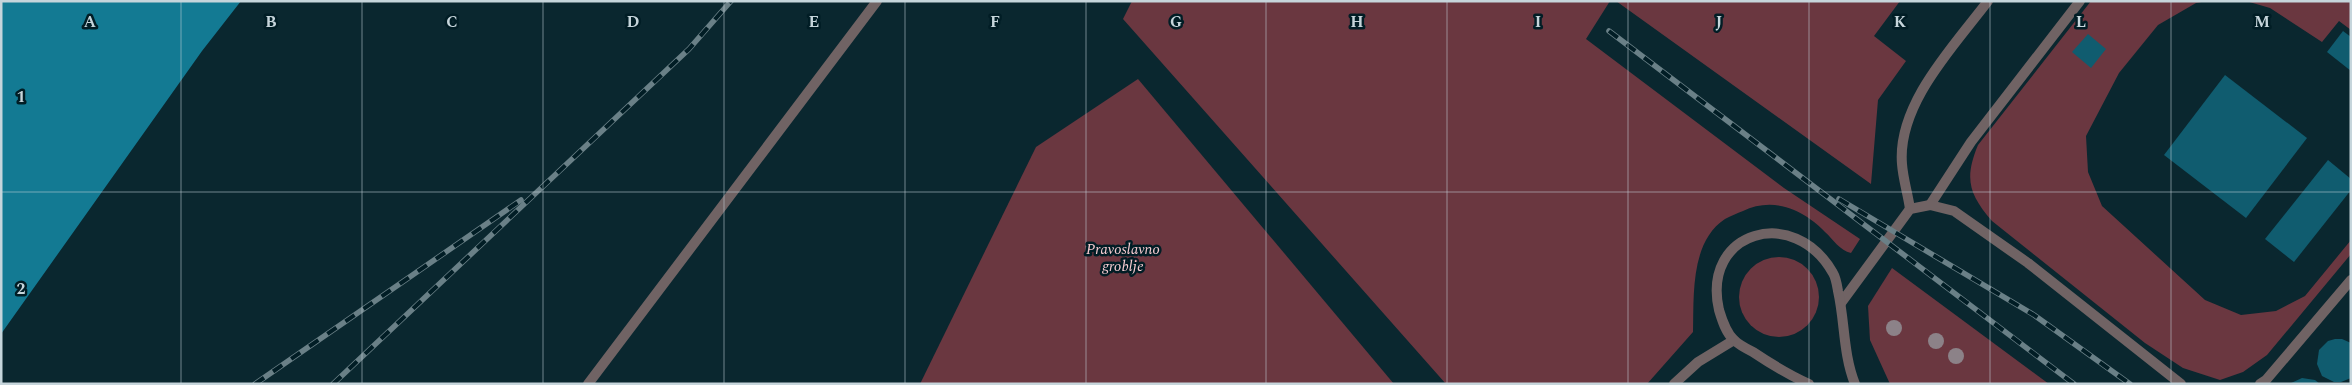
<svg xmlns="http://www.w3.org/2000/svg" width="2352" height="385" font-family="Spectral,serif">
<rect width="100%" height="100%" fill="#0a272f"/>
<g fill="#6a3740">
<path d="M1132,1H1610L1586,39L1784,188L1860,239L1851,253C1840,251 1833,239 1825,232C1818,224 1804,214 1794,210C1778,203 1759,203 1743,211C1737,213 1731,216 1725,219C1690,242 1694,296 1693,332L1647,384H1446L1123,19Z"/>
<path d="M1616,1H1900L1874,36L1906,61L1878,100L1871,184Z"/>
<path d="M2091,1H2207L2196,3L2158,25L2119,73L2086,136L2088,172L2102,206L2205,300L2241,315L2276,311L2305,296L2351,240V254L2267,355L2243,372L2220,380L2183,368L2145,343L1992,221C1969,194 1964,179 1978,145Z"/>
<path d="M2246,1H2351V30L2339,21L2322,42L2270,8Z"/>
<path d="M1138,79L1394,384H920L1036,147Z"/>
<circle cx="1779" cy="297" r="40"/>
<path d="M1892,268L2049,384H1890L1870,340L1868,306Z"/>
</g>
<path fill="#137a93" d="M1,1H241L202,51L1,334Z"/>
<g fill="#105c6f">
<path d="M2343,31L2351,37V71L2327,52Z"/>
<path d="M2088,34L2106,49L2091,68L2072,52Z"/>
<path d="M2225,75L2307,138L2246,218L2164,155Z"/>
<path d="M2328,160L2351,179V190L2294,262L2265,239Z"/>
<path d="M2335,339H2342L2351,343V378L2341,382H2334L2322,376L2317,364L2319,350L2328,341Z"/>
<path d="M2302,378L2315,380L2320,384H2289Z"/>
</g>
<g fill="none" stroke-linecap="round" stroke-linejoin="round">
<g stroke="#706364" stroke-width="10">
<path d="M1930,205L1971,142L2080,1"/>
<path d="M1910,209C1908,194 1903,179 1902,164C1897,104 1954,46 1988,1"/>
<path d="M1841,303L1910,209L1930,205L1954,211L2028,263L2181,384"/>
<path d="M1674,384L1698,362L1734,340"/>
<path d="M1809,384C1789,375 1771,364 1753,352C1747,349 1739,345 1734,340C1726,333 1722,320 1719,310C1701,231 1794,204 1833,273C1836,278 1837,285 1838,291C1845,322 1843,354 1855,384"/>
<path d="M2260,384L2266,380L2351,280"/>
</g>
<path stroke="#706364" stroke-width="10" d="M588,384L877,1"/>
<defs>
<g id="rail">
<path d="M1609,31L2074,384"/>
<path d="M1839,199L2034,315L2130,384"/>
<path d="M255,384L521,200"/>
<path d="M333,384L689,49L731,1"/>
</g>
</defs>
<use href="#rail" stroke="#6a8087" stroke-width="5.5"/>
<use href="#rail" stroke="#011d25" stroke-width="4" stroke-dasharray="11" stroke-linecap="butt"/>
</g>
<g fill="#8c8288">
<circle cx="1894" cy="328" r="8"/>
<circle cx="1936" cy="341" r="8"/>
<circle cx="1956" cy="356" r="8"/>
</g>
<path fill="none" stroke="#c6d5db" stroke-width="1" stroke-opacity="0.55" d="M181,1V384M362,1V384M543,1V384M724,1V384M905,1V384M1086,1V384M1266,1V384M1447,1V384M1628,1V384M1809,1V384M1990,1V384M2171,1V384M1,192H2351"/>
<g text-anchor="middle" stroke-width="5" stroke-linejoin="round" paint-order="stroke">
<g font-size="15" font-style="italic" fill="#f7ccd1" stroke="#011d25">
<text x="1123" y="254">Pravoslavno<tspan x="1123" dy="17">groblje</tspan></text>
</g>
</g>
<g font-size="16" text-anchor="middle" font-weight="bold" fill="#c6d5db" stroke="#011d25" stroke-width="5" stroke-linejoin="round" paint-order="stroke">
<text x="90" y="27">A</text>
<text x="271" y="27">B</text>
<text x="452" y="27">C</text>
<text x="633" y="27">D</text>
<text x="814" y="27">E</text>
<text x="995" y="27">F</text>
<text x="1176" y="27">G</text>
<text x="1357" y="27">H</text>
<text x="1538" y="27">I</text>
<text x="1719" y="27">J</text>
<text x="1900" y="27">K</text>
<text x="2081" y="27">L</text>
<text x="2262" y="27">M</text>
<text x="21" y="102">1</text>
<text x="21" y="294">2</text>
</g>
<rect width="2352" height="385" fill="none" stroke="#c6d5db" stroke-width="5"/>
</svg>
